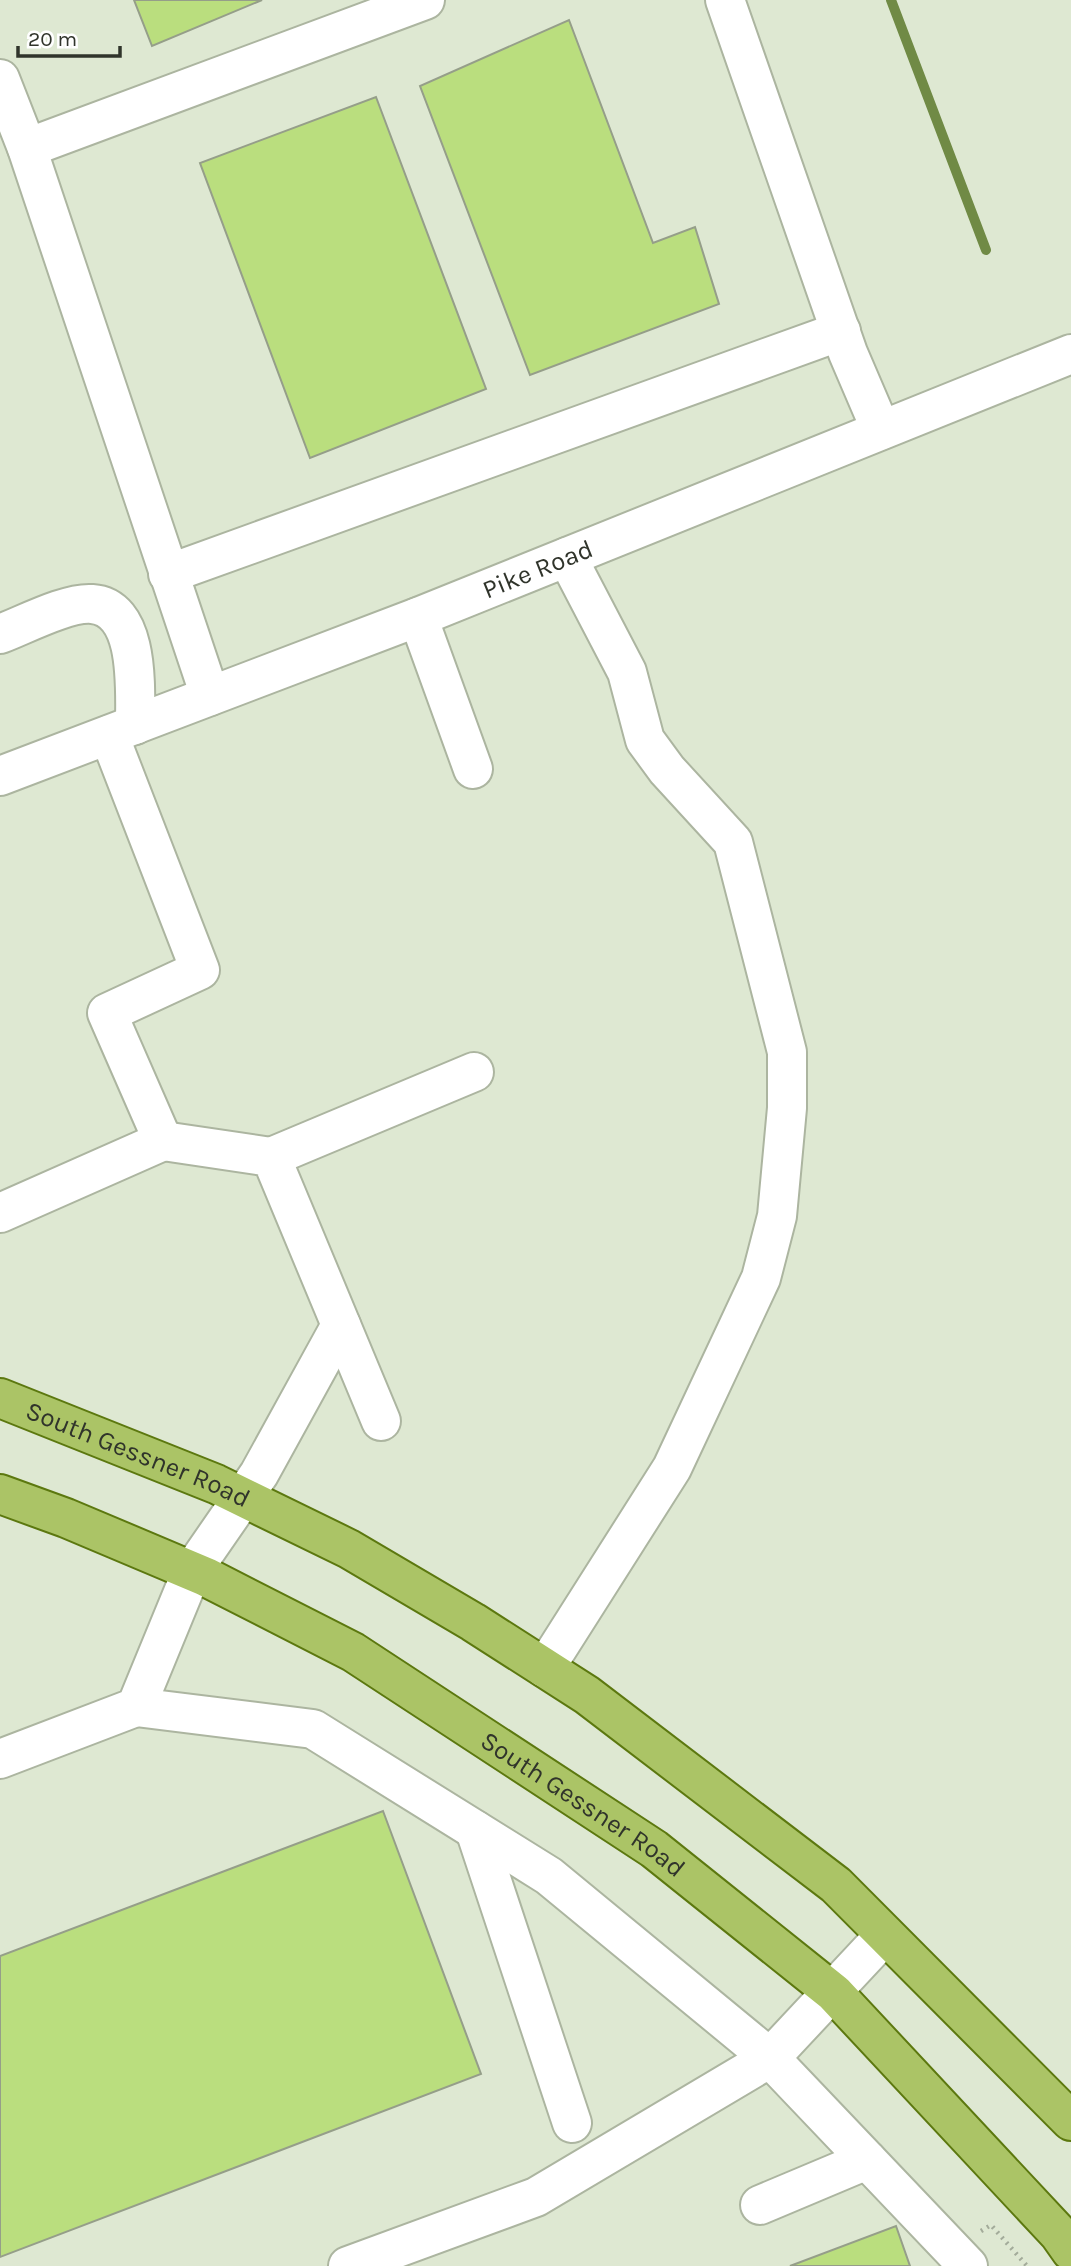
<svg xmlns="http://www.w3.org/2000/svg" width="1071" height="2266" font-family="Karla,sans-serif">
<rect width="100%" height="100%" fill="#dee8d2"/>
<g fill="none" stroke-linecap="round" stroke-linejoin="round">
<path stroke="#708a45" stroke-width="10" d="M891,0L986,250"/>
</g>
<g fill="#bade7e" stroke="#959e89" stroke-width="2">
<path d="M134,0H262L152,46Z"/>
<path d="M569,20L653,243L695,227L719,304L530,375L420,86Z"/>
<path d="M376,97L486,389L310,458L200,163Z"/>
<path d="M383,1811L481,2074L0,2257V1956Z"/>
<path d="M896,2226L910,2266H790Z"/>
</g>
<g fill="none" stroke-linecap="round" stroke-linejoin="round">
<defs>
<g id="minor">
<path d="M725,0L848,353L881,430"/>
<path d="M0,79L27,148L210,696"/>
<path d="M27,148L425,0"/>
<path d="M168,574L841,331"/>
<path d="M418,617L473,769"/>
<path d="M0,634C24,625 67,602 92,604C141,607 135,691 135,725"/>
<path id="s1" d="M0,776L418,617L1071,354"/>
<path d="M163,1141L271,1157L381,1421"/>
<path d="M271,1157L474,1072"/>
<path d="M0,1213L163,1141L107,1013L200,970L109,735"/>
<path d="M545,1668L672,1468L761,1278L777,1216L787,1108V1052L733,842L667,770L645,740L627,672L567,557"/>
<path d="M136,1707L313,1729L549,1876L770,2058L885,1935"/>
<path d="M0,1759L136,1707L192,1571L259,1474L341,1325"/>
<path d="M475,1830L572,2123"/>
<path d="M760,2205L867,2160"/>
<path d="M348,2266L536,2197L770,2058L968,2266"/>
</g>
<g id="major">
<path id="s2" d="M0,1398L216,1484L349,1549L473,1622L587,1695L836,1885L1071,2121"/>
<path id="s3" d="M0,1494L66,1518L206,1577L353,1652L654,1849L834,1993L1059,2234L1071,2251"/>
</g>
</defs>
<use href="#minor" stroke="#acb5a0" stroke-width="42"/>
<use href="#major" stroke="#5c780f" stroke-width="42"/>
<path stroke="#a3ab9a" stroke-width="4.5" stroke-dasharray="2 5" stroke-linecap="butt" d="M981,2231L991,2225L1027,2266"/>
<use href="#minor" stroke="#fff" stroke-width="38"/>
<use href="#major" stroke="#abc466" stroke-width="38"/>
</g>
<g text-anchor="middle" stroke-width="5" stroke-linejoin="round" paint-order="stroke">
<g font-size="26" fill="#30342b" stroke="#fff">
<text dy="9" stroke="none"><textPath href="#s1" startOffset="576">Pike Road</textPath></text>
<text dy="9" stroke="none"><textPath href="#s2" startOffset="149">South Gessner Road</textPath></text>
<text dy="9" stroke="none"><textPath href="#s3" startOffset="663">South Gessner Road</textPath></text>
</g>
</g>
<path d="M18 46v10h102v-10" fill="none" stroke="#30342b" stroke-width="3.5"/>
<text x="28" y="46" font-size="21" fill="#30342b" stroke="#ffffff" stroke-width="5" paint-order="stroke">20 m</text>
</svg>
